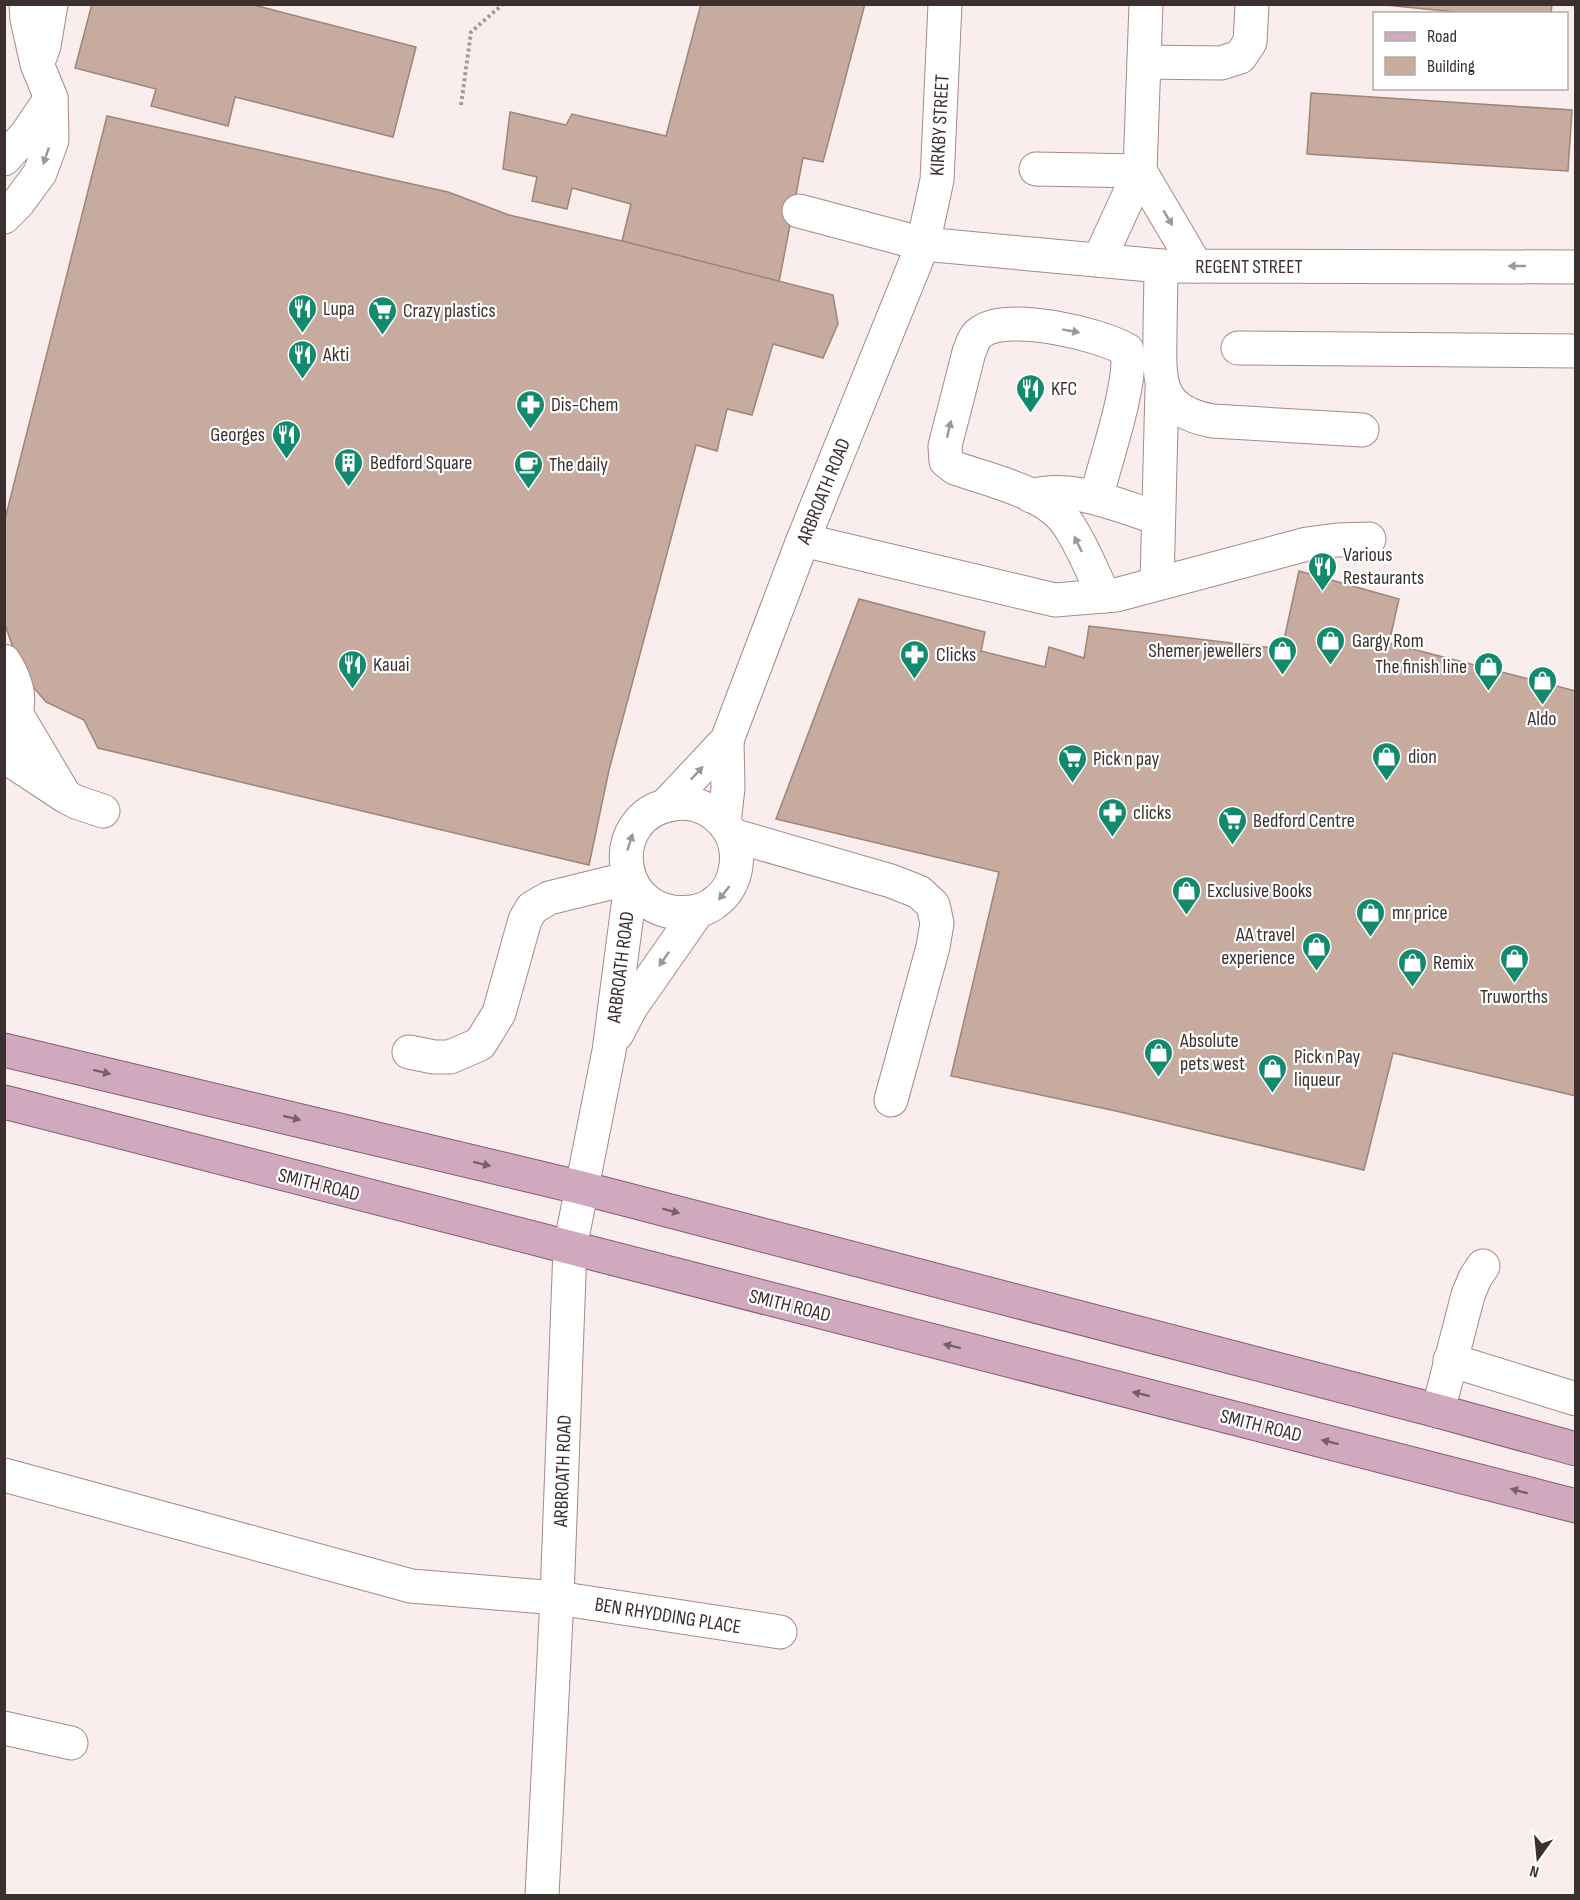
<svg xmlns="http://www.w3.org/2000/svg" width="1580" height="1900" font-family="'Sofia Sans Condensed',sans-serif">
<rect width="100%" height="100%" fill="#faeded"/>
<g fill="#c6ab9e" stroke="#9e8578" stroke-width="1.5">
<path d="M92,4H250L416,47L393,137L235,97L228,126L151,106L156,89L75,68Z"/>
<path d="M701,4H865L823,162L803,158L779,282L622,241L631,204L572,188L567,209L532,201L537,177L503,169L510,112L566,125L572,114L666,136Z"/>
<path d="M1375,4H1552L1551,14H1476Z"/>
<path d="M1311,93L1572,110L1568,171L1307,154Z"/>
<path d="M107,116L448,192L509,215L622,241L833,295L838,324L823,358L773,344L752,415L727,409L717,451L696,445L609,770L589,865L98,748L84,720L46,702L27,680L15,653L4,622V523Z"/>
<path d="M1299,571L1399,599L1389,643L1576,691V1096L1393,1053L1364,1170L1116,1111L951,1076L999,872L776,819L859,599L985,632L981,651L1045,667L1049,647L1084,658L1089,626L1282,649Z"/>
</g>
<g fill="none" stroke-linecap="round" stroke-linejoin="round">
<defs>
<g id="minor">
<path d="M40,57L44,46L51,4"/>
<path d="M1144,62L1221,63L1240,57L1250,42L1252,4"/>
<path d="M4,159L26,135L51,98"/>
<path d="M1036,169L1140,171"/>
<path d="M1140,171L1196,266"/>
<path d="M799,211L923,244L1161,266L1576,267"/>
<path d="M4,217L18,203L40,173L52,140L51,98L37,64L27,19L26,4"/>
<path d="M1099,260L1140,171L1146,4"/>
<path d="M1161,266C1161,289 1160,312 1160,336C1159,383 1158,411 1213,421L1362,430"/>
<path d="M1238,348L1576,351"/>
<path d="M1031,496C1073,484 1119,506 1158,518"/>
<path d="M1099,499L1100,484C1108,453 1133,379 1127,350C1100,334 1008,312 981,332C974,336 972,345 969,352L945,446L946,461L955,468C991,481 1048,492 1069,526C1083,547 1093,573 1104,596"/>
<path d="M803,540L1055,600L1116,595L1307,544L1337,540L1369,539"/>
<path d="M1157,583L1162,388"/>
<path d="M4,661C21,688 23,708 6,735"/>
<path d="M17,715L61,789"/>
<path d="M4,756L65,796L76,802L103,811"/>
<path d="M666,805L727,740L803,540L923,244L937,180L945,4"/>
<path d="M724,823L728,788L727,740"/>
<path d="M732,835L891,881L919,892L933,905L937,923L933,947L891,1100"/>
<path d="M617,1034L631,1007L698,911C703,909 710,907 714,903C740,886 744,845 723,822C710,808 693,801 674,804C601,814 614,927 698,911"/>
<path d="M409,1052L434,1057H450L480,1044L499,1013L525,920L532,908L549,898L630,878"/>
<path d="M1450,1360L1576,1399"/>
<path d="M1438,1411L1468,1295L1475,1278L1483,1266"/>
<path d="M4,1475L411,1586L557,1598L780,1632"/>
<path d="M4,1728L71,1743"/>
<path d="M542,1896L557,1598L570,1248L609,1051L631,883"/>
</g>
<g id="major">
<path d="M4,1050L582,1188L1438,1411L1576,1449"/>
<path d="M4,1102L1576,1506"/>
</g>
</defs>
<use href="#minor" stroke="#a78989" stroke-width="35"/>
<use href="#major" stroke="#88596f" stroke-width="35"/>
<path stroke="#a69999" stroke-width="4" stroke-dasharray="3 3" stroke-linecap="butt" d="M461,105L471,32L503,4"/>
<use href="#minor" stroke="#fff" stroke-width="33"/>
<use href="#major" stroke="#d1a9be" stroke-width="33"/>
</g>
<defs><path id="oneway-solid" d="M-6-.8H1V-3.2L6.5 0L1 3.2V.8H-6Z" transform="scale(1.5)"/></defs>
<g fill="#9d9797">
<use href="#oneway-solid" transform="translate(46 156) rotate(109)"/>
<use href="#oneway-solid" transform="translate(1168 218) rotate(59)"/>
<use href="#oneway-solid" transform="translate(1517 266) rotate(-180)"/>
<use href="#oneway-solid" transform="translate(1071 331) rotate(10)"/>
<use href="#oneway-solid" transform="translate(949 429) rotate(-77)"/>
<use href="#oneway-solid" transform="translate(1078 544) rotate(-116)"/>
<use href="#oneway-solid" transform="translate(697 773) rotate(-47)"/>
<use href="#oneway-solid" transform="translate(630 842) rotate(-72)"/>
<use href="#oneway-solid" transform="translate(724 893) rotate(128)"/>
<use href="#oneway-solid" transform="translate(664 959) rotate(125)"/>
</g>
<g fill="#776068">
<use href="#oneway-solid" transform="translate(102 1072) rotate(14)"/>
<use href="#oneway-solid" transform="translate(292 1118) rotate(14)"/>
<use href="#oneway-solid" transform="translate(482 1164) rotate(14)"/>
<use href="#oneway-solid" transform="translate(671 1211) rotate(15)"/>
<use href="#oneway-solid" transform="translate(952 1346) rotate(-166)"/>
<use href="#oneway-solid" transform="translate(1141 1394) rotate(-166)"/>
<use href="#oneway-solid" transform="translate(1330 1442) rotate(-166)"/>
<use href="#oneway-solid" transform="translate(1519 1491) rotate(-165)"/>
</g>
<defs>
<symbol id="restaurant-pin" viewBox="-11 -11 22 30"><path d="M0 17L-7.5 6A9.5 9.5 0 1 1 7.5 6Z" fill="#138a6c" stroke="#fff"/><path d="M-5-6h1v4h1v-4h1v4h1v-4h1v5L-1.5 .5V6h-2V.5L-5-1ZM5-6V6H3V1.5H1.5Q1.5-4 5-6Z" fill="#fff"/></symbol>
<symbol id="supermarket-pin" viewBox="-11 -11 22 30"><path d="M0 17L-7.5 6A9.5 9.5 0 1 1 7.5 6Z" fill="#138a6c" stroke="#fff"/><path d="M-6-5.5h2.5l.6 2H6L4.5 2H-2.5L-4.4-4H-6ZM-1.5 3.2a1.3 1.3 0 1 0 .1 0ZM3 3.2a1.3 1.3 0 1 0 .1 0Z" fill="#fff"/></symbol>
<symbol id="pharmacy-pin" viewBox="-11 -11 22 30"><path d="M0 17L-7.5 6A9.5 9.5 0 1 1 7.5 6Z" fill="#138a6c" stroke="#fff"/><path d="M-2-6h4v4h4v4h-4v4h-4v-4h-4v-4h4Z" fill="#fff"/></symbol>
<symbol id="building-pin" viewBox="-11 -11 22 30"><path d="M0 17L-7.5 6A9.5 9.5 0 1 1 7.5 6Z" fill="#138a6c" stroke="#fff"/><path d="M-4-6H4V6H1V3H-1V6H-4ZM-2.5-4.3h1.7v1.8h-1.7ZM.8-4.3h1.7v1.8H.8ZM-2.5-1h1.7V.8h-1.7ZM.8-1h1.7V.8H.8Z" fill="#fff"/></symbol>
<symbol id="cafe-pin" viewBox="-11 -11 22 30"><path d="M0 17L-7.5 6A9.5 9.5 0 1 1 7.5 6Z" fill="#138a6c" stroke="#fff"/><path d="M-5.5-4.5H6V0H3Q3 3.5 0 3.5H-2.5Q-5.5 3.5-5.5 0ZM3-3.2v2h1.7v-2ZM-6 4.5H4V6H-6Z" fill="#fff"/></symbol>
<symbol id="shop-pin" viewBox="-11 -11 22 30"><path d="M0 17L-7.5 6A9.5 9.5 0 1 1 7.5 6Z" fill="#138a6c" stroke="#fff"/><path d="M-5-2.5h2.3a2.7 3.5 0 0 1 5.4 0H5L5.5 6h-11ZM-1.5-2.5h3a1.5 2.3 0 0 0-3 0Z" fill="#fff"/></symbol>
</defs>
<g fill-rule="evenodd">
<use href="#restaurant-pin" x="286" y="292" width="33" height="45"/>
<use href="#supermarket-pin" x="366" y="294" width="33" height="45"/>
<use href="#restaurant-pin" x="286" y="338" width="33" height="45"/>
<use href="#restaurant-pin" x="1014" y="372" width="33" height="45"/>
<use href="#pharmacy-pin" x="514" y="388" width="33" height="45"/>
<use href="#restaurant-pin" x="270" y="418" width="33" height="45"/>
<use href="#building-pin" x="332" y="446" width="33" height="45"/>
<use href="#cafe-pin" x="512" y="448" width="33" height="45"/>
<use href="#restaurant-pin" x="1306" y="550" width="33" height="45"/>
<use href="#shop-pin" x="1314" y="624" width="33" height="45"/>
<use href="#shop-pin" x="1266" y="634" width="33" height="45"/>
<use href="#pharmacy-pin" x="898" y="638" width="33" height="45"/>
<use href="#restaurant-pin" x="336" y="648" width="33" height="45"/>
<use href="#shop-pin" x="1472" y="650" width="33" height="45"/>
<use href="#shop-pin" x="1526" y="664" width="33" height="45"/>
<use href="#shop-pin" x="1370" y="740" width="33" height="45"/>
<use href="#supermarket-pin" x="1056" y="742" width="33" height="45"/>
<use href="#pharmacy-pin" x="1096" y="796" width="33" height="45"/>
<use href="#supermarket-pin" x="1216" y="804" width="33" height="45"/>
<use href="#shop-pin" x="1170" y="874" width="33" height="45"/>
<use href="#shop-pin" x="1354" y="896" width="33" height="45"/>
<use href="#shop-pin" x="1300" y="930" width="33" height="45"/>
<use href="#shop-pin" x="1498" y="942" width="33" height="45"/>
<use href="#shop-pin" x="1396" y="946" width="33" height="45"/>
<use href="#shop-pin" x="1142" y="1036" width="33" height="45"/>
<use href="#shop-pin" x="1256" y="1052" width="33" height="45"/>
</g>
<g text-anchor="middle" stroke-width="4.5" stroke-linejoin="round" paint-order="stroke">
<g font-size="20" fill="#3b2f2f" stroke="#fff">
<text transform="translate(939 125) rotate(-87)" y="7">KIRKBY STREET</text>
<text x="1249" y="273">REGENT STREET</text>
<text transform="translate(823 491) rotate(-68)" y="7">ARBROATH ROAD</text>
<text transform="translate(620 967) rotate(-83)" y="7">ARBROATH ROAD</text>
<text transform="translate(319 1184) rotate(14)" y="7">SMITH ROAD</text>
<text transform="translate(790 1305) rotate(14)" y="7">SMITH ROAD</text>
<text transform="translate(1261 1425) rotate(14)" y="7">SMITH ROAD</text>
<text transform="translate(562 1471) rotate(-88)" y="7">ARBROATH ROAD</text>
<text transform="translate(668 1615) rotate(9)" y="7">BEN RHYDDING PLACE</text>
</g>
<g font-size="20" fill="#3b2f2f" stroke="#fff" text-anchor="start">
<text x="323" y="315">Lupa</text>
<text x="403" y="317">Crazy plastics</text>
<text x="323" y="361">Akti</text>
<text x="1051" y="395">KFC</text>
<text x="551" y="411">Dis-Chem</text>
<text x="265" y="441" text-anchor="end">Georges</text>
<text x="370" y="469">Bedford Square</text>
<text x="549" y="471">The daily</text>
<text x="1343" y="561">Various<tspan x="1343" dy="23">Restaurants</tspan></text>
<text x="1352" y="647">Gargy Rom</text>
<text x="1262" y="657" text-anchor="end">Shemer jewellers</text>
<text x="936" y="661">Clicks</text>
<text x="373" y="671">Kauai</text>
<text x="1467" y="673" text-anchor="end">The finish line</text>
<text x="1542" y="725" text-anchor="middle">Aldo</text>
<text x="1408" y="763">dion</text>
<text x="1093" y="765">Pick n pay</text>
<text x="1133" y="819">clicks</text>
<text x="1253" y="827">Bedford Centre</text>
<text x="1207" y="897">Exclusive Books</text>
<text x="1392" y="919">mr price</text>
<text x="1295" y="941" text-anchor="end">AA travel<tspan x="1295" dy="23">experience</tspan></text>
<text x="1433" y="969">Remix</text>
<text x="1514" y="1003" text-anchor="middle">Truworths</text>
<text x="1180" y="1047">Absolute<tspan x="1180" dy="23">pets west</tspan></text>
<text x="1294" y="1063">Pick n Pay<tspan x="1294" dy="23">liqueur</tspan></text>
</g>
</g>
<rect width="1580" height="1900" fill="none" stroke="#3b2f2f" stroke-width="12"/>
<rect x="1373" y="12" width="195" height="78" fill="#ffffff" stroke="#b1acac" stroke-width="1.5"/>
<rect x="1385" y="32" width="30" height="9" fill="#d1a9be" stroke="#b1acac" stroke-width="1.5"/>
<text x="1427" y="42" font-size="18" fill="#3b2f2f">Road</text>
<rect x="1385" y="57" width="30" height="18" fill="#c6ab9e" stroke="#b1acac" stroke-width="1.5"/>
<text x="1427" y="72" font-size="18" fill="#3b2f2f">Building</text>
<g transform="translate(1538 1858) rotate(195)" stroke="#ffffff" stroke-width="4.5" paint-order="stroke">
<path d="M0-4.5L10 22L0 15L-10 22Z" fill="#3b2f2f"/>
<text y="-9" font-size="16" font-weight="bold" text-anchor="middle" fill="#3b2f2f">N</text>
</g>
</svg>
